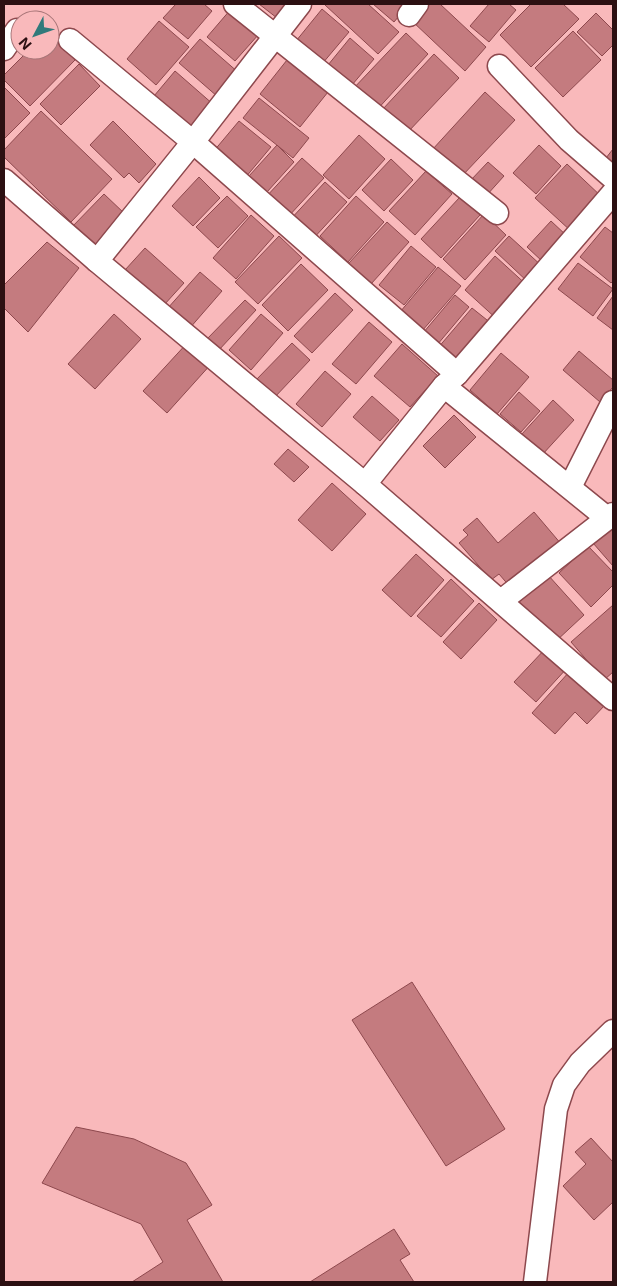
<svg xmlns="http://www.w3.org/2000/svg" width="617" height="1286" font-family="Inter,sans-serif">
<rect width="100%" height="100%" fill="#f9b9bb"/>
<g fill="#c47b7f" stroke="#8d484d">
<path d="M176,4H204L212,11L188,39L163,18Z"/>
<path d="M259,4H289L277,18Z"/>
<path d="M327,4H368L399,32L378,54L325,5Z"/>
<path d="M373,4H409L394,22Z"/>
<path d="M429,4H440L486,47L465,71L412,21Z"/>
<path d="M489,4H509L516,10L489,42L470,26Z"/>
<path d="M531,4H563L579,19L531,67L500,35Z"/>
<path d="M231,9L259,34L235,61L207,37Z"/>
<path d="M322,9L349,32L322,64L296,41Z"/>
<path d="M596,13L613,30V45L602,56L577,32Z"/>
<path d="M159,21L189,47L156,85L127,59Z"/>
<path d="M573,31L601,60L563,97L535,68Z"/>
<path d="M406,33L428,54L374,113L351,91Z"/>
<path d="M50,35L75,60L30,106L4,80V75L29,50H50Z"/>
<path d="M350,38L374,59L352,85L328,65Z"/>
<path d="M200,39L239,73L218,97L179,63Z"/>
<path d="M434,54L459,78L407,133L382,110Z"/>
<path d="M287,60L328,92L300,127L260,94Z"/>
<path d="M79,64L100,86L61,125L40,104Z"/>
<path d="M175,71L214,105L192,130L154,96Z"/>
<path d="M4,87L30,113L4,139Z"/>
<path d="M485,92L515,120L461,177L432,150Z"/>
<path d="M259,98L309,138L293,158L243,118Z"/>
<path d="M41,111L112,179L71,222L4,157V150Z"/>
<path d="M113,121L156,164L139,183L129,173L124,178L90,145Z"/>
<path d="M239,121L271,147L245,178L213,152Z"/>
<path d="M359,135L385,159L349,199L323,175Z"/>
<path d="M277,145L294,162L267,192L249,176Z"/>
<path d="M539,145L561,166L536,194L513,173Z"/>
<path d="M613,149V164L606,158Z"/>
<path d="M302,158L324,178L287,218L265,198Z"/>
<path d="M391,159L413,180L384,211L362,190Z"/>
<path d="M488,162L504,176L486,196L470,181Z"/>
<path d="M567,164L603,198L572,232L535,198Z"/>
<path d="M426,171L452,194L415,235L389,211Z"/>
<path d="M199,177L220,198L193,226L172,206Z"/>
<path d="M325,182L347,202L311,241L289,221Z"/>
<path d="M104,194L125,214L91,249L70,229Z"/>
<path d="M227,196L248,216L218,248L196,227Z"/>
<path d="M356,196L384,222L348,262L320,236Z"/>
<path d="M460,197L480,215L441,258L421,239Z"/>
<path d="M484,214L506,235L465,280L443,259Z"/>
<path d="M251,215L274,236L236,279L213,258Z"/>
<path d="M551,221L567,236L543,262L527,247Z"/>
<path d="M387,222L409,242L371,284L348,264Z"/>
<path d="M605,227L613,233V281L611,283L580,257Z"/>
<path d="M279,236L302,258L258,304L235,282Z"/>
<path d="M509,236L543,267L529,283L495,251Z"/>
<path d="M47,242L79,268L28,332L4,308V285Z"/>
<path d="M411,246L436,267L404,305L379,285Z"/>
<path d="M145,248L184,283L164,305L125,270Z"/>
<path d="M495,256L530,288L499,321L465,290Z"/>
<path d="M578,263L613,289L593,316L558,289Z"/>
<path d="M301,264L328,290L288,331L262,305Z"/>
<path d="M438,267L461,286L422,331L400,312Z"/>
<path d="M200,272L222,291L189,329L167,309Z"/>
<path d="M335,293L353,310L312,353L294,336Z"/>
<path d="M455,295L469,307L437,345L423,333Z"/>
<path d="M613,296V330L597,318Z"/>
<path d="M245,300L256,310L218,351L206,340Z"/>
<path d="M472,308L492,324L457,366L437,349Z"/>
<path d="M114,314L141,339L95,389L68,364Z"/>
<path d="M261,314L283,333L251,370L229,350Z"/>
<path d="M369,322L392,342L356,384L332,364Z"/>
<path d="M189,341L212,363L167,413L143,391Z"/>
<path d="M292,343L310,360L273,399L255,381Z"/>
<path d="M402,344L438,376L410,407L374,376Z"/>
<path d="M579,351L613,380V387L600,402L563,370Z"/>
<path d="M501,353L529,377L497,414L470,390Z"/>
<path d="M325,371L351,394L322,427L296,404Z"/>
<path d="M519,392L540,411L521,432L500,414Z"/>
<path d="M372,396L399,420L380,441L353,417Z"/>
<path d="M553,400L574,420L542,455L521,435Z"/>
<path d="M454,415L476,437L445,468L423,446Z"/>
<path d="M288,449L309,467L294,482L274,464Z"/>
<path d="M332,483L366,514L332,551L298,520Z"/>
<path d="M534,512L562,545L511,588L499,574L491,580L459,543L468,535L463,530L477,518L498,543Z"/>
<path d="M613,525V566L593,543Z"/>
<path d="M588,546L613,572V585L591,607L559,573Z"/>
<path d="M416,554L444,580L411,617L382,590Z"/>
<path d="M548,575L584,615L555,642L518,603Z"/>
<path d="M451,579L474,601L441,637L417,616Z"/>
<path d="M479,603L497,620L461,659L443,642Z"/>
<path d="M613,605V672L604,680L571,642Z"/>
<path d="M547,647L568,667L536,702L514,682Z"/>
<path d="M570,671L606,704L587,724L575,712L555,734L532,713Z"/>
<path d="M412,982L505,1129L446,1166L352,1020Z"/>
<path d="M76,1127L134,1139L186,1163L212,1205L187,1220L223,1282H132L163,1262L141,1224L42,1183Z"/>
<path d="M591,1138L613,1162V1202L594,1220L563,1186L586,1164L575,1152Z"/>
<path d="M394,1229L410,1254L400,1260L414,1282H310Z"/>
</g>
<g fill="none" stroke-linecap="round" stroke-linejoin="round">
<defs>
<g id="minor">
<path d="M235,4L497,213"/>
<path d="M409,15L417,4"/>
<path d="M70,40L193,142L457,374"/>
<path d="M4,49L17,30"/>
<path d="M499,66L569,140L613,178"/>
<path d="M4,180L97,261L365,484L613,699"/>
<path d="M97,261L193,142L300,4"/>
<path d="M444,386L607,518"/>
<path d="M365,484L444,386L457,374L613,193"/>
<path d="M570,487L613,402"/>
<path d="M501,601L613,514"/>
<path d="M535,1282L556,1109L564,1085L580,1063L613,1031"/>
</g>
</defs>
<use href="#minor" stroke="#8d484d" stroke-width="25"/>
<use href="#minor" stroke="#fff" stroke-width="22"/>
</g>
<rect width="617" height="1286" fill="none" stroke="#2c1012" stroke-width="10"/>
<g transform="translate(35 35) rotate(229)"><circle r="24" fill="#f9b9bb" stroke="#a77577"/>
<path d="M0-4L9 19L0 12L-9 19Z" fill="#317a7b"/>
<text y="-8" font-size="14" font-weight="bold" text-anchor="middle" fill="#2c1012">N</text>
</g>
</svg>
